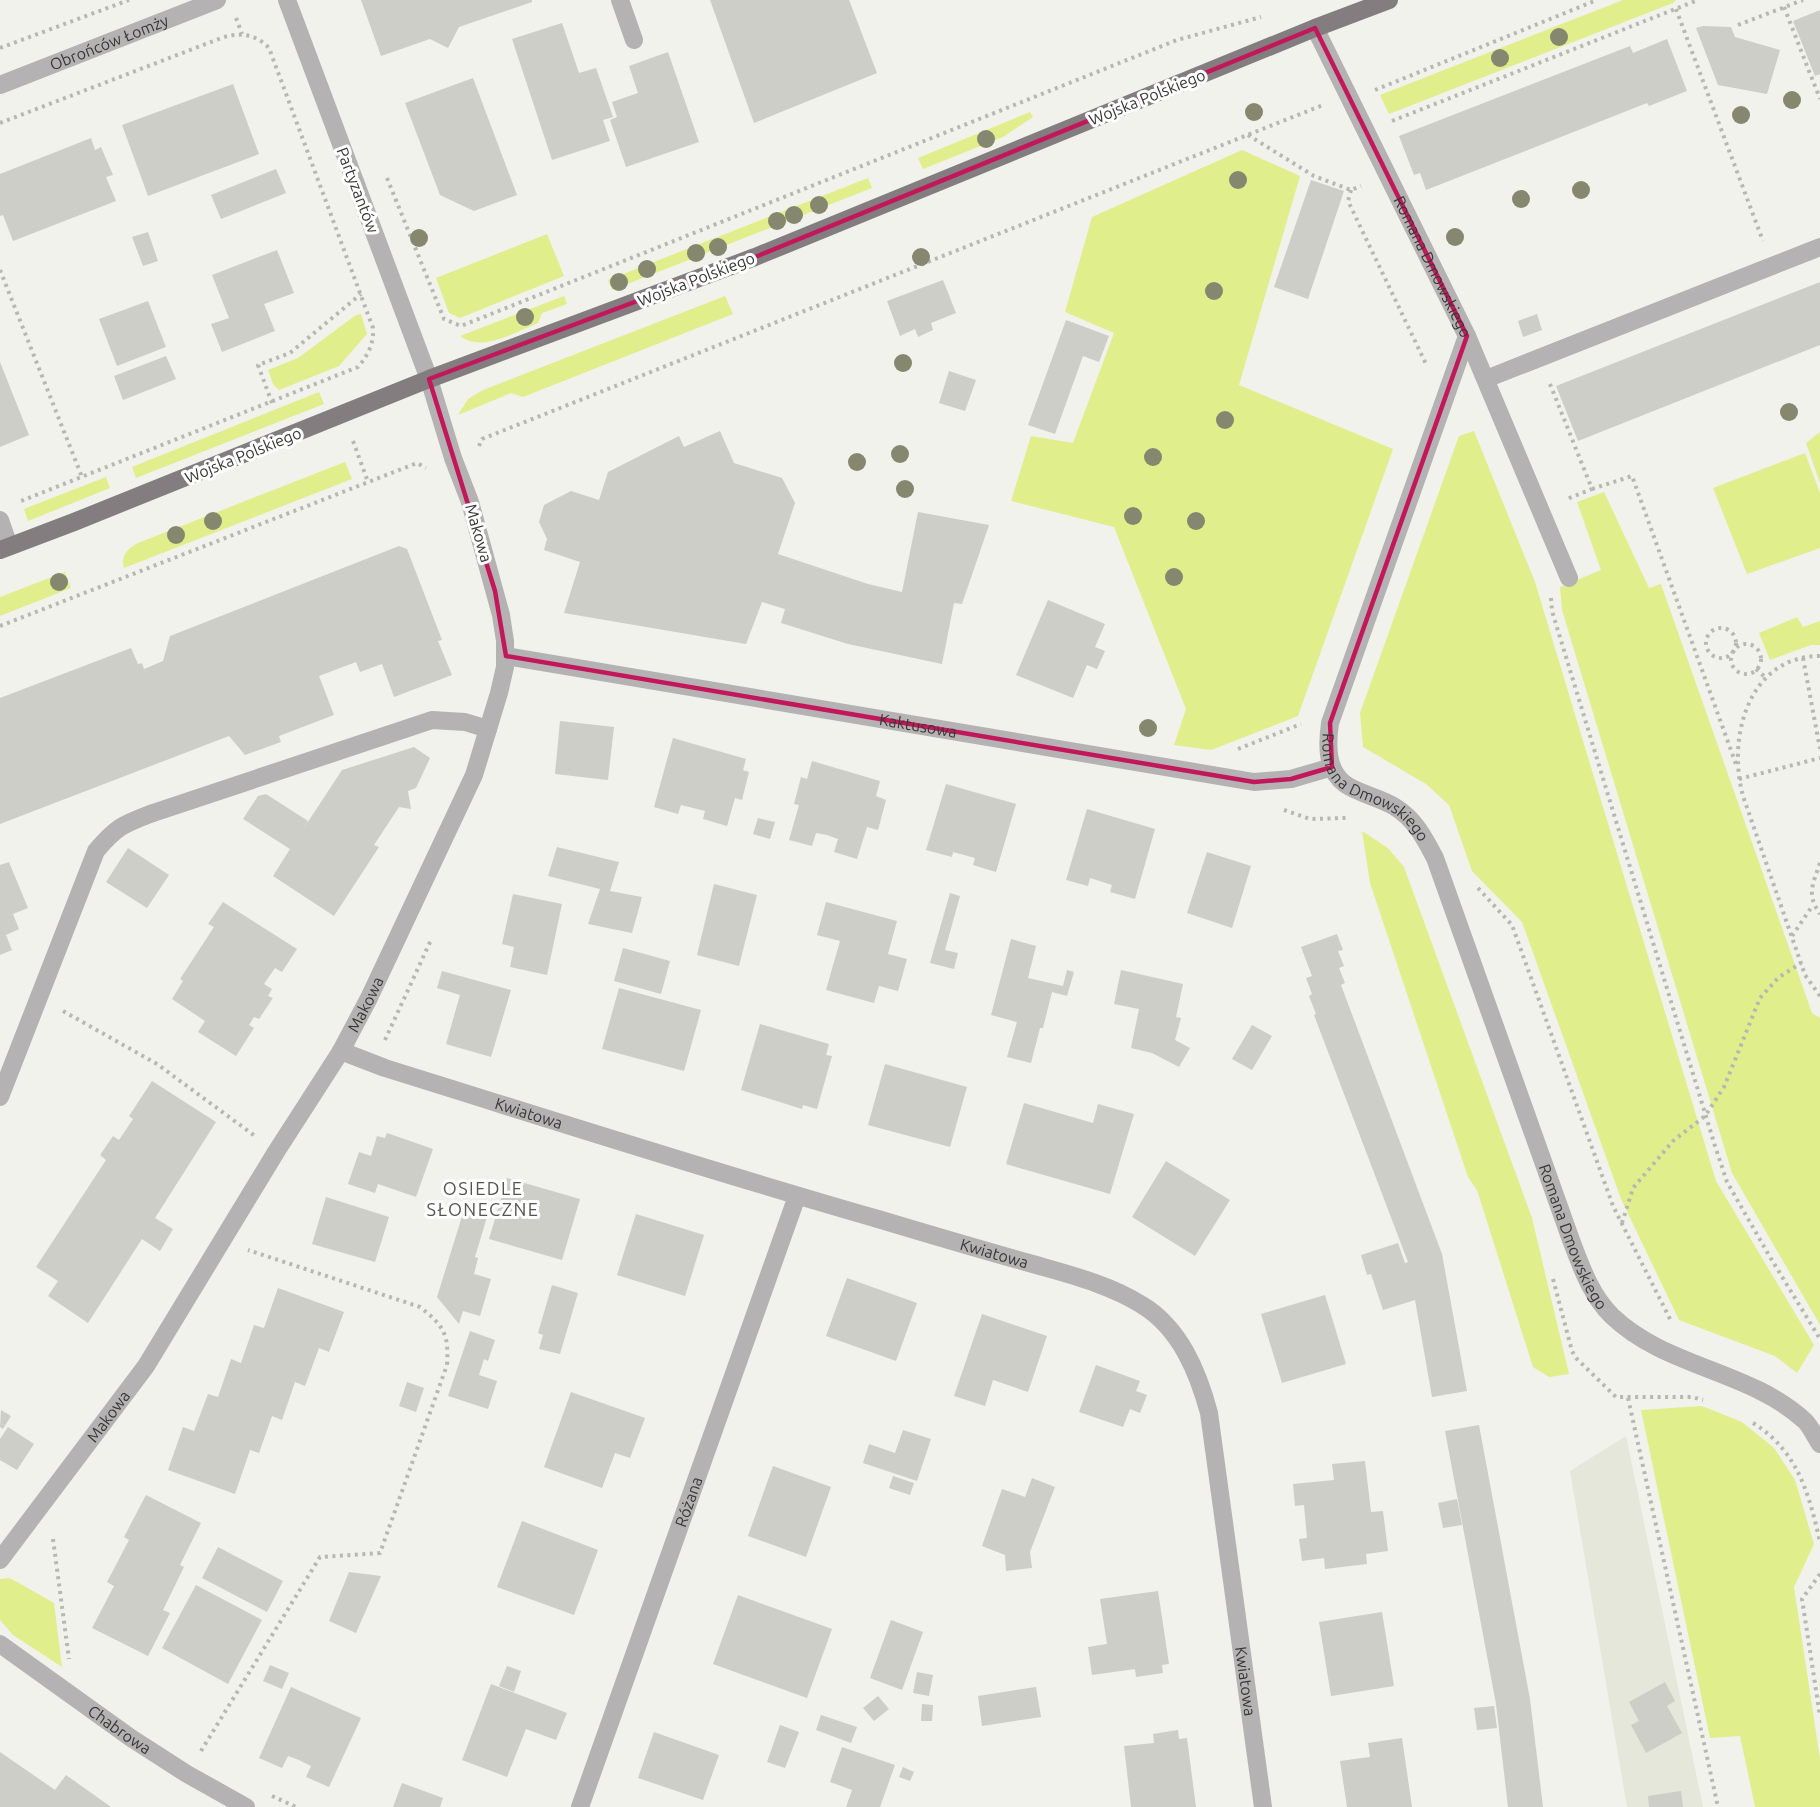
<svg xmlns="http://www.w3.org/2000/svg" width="1820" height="1807" font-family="Ubuntu,sans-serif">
<rect width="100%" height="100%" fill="#f1f2ec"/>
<path fill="#e4e7d9" d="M1626,1436L1703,1807H1627L1570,1471Z"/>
<g fill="#e0ee8c">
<path d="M1623,0H1676L1673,3L1389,114L1380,95Z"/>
<path d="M1030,112L1033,117L1003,137L923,169L918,158Z"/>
<path d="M1242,150L1300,176L1239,385L1393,449L1298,716L1211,750L1174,745L1186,709L1114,527L1011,501L1031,436L1073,443L1114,333L1065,312L1092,217Z"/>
<path d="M868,178L872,188L612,290L608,280Z"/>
<path d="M547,234L564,276L460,318L449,313L436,278Z"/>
<path d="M564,296L567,304L542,313L538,323C515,332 482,353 460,336Z"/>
<path d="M725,296L733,314L523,397L511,393L458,415L468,399L483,390Z"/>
<path d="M361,314L367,334L339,366L279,390L273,384L268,370L298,358L356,315Z"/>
<path d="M319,392L324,404L136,478L132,467Z"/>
<path d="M1474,431L1535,582L1716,1181L1814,1345L1797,1373L1775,1356L1679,1320L1621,1199L1522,922L1472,871L1449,805L1426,784L1363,747L1360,713L1459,436Z"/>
<path d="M1820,432V483L1806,443Z"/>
<path d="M1805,453L1820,493V548L1747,574L1713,488Z"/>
<path d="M345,462L352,479L124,568C120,556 128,548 138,543Z"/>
<path d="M106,477L110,488L28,521L24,509Z"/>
<path d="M1604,492L1649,588L1661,584L1812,1013L1820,1018V1325L1732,1173L1562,610L1560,587L1601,570L1577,502Z"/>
<path d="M65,572L71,588L0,616V597Z"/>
<path d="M1797,617L1803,627L1820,621V645H1811L1770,660L1759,633Z"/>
<path d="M1362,831L1388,848L1404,867L1532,1218L1569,1374L1549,1377L1533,1367L1477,1190L1468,1177L1370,883Z"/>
<path d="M1702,1406L1742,1422L1774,1448L1795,1480L1814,1544L1794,1587L1820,1759V1807H1755L1740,1736L1710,1738L1641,1410Z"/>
<path d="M10,1578L54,1603L62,1667L13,1635L0,1620V1579Z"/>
</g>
<g fill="#cccec7">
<path d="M361,0H532V2L459,27L448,48L430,39L381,56Z"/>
<path d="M710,0H849L877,73L754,123Z"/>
<path d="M1820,10V74L1815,76L1793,21Z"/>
<path d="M562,23L579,73L596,68L613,117L603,120L610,141L552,160L512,39Z"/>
<path d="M1703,26L1731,27L1735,37L1780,50L1767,94L1718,85L1696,28Z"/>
<path d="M1667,39L1687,91L1649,106L1647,103L1426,190L1420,173L1414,175L1399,136L1630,46L1633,53Z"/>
<path d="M668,52L699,142L626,167L610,120L617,117L612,102L638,93L629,66Z"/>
<path d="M473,78L517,195L474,211L440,195L405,103Z"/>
<path d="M233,84L259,154L148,196L122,125Z"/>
<path d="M91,138L95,150L101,147L113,175L106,177L116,201L13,241L3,215L0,216V174Z"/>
<path d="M276,169L286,193L221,219L211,195Z"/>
<path d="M1311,180L1344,191L1308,299L1274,287Z"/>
<path d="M148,232L158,261L143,266L132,237Z"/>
<path d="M277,250L294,293L264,304L275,331L222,352L211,324L229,318L212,275Z"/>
<path d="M943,280L956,313L931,323L933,330L918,337L915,329L900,336L887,301Z"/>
<path d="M1820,282V345L1578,441L1556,386Z"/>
<path d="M148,301L166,347L117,366L99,319Z"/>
<path d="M1537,314L1542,330L1523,337L1518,321Z"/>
<path d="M1066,320L1109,336L1099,362L1083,356L1055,434L1028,425Z"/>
<path d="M166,356L176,379L123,400L114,376Z"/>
<path d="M0,362L29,435L0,447Z"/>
<path d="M949,371L976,380L965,411L939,403Z"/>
<path d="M720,431L734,463L782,478L795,503L778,554L868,584L902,592L918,512L989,525L962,604L954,603L942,664L848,644L781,623L785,609L762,602L746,644L564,613L580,562L544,550L547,539L539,522L544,505L571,491L599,500L608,472L679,436L684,447Z"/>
<path d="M399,546L407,549L442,640L438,641L452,675L394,697L382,664L360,672L356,662L319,676L334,715L279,736L281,742L245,755L229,736L0,824V698L131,648L138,664L142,663L144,669L163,661L170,636Z"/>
<path d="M1048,600L1105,624L1095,647L1105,651L1097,669L1087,665L1073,698L1016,675Z"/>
<path d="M560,721L614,727L608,780L555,774Z"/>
<path d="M673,738L746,759L743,770L749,772L742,800L735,798L727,826L703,819L705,811L681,805L678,814L654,807Z"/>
<path d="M414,747L430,758L416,788L408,791L411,809L399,807L374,845L379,847L334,916L273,876L290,849L243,819L258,796L266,794L308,821L302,831L342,770Z"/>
<path d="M812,761L880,781L876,796L886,800L878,830L867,827L857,859L834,852L838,839L827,835L816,833L812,846L789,840L799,805L794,804L801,777L807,779Z"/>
<path d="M946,784L1016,804L996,872L973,865L975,858L953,852L952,857L926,850Z"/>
<path d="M1087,809L1155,829L1135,899L1110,892L1112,885L1090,878L1088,886L1066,880Z"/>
<path d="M758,818L775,822L770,839L753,834Z"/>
<path d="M557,847L619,862L610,891L642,897L632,933L588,924L600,889L548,876Z"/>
<path d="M128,848L169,875L147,908L106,882Z"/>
<path d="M1207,852L1251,866L1232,928L1187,913Z"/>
<path d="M9,862L28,908L13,914L19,929L6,935L12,950L0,955V865Z"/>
<path d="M714,884L757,895L739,966L697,955Z"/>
<path d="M950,893L960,896L945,950L958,953L954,969L930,963Z"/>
<path d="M513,894L562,904L547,975L510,967L514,947L502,944Z"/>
<path d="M223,902L297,949L282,972L275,968L264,984L272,989L268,996L273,998L259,1019L254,1017L249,1025L254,1028L236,1056L198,1032L205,1021L172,999L183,981L180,979L214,927L208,924Z"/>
<path d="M826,902L897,921L888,954L907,959L898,991L879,986L874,1003L826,990L840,941L817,935Z"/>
<path d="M1337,934L1343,950L1338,951L1344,966L1339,968L1345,983L1341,985L1442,1254L1467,1391L1432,1397L1415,1300L1383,1310L1371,1274L1367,1275L1361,1255L1398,1243L1405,1263L1408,1262L1314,1015L1316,1014L1309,996L1312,994L1306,978L1312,976L1301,947Z"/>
<path d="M1011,939L1036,946L1028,978L1063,986L1067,970L1074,972L1067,996L1052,992L1043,1028H1040L1031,1063L1007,1057L1017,1022L991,1015Z"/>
<path d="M623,948L670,961L661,994L614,981Z"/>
<path d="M1121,970L1183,984L1176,1017L1181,1018L1175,1040L1190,1048L1179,1067L1152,1053L1131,1048L1139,1009L1114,1004Z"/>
<path d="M442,971L511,990L491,1057L446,1044L460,995L437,988Z"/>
<path d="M619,988L701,1010L684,1071L602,1049Z"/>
<path d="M760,1024L829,1044L826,1055L832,1056L817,1109L803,1105L802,1109L741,1090Z"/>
<path d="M1252,1025L1272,1036L1252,1070L1232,1059Z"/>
<path d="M885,1064L967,1087L950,1147L868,1125Z"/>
<path d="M152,1081L216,1122L155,1218L173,1229L160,1251L142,1239L88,1323L48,1296L58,1281L36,1267L106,1160L100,1155L113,1136L119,1140L133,1119L129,1116Z"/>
<path d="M1024,1103L1093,1123L1098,1104L1134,1114L1110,1194L1006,1164Z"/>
<path d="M387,1133L433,1149L416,1197L378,1184L375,1193L348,1184L359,1152L371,1156L377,1136L385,1138Z"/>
<path d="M1166,1161L1230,1200L1195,1256L1132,1217Z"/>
<path d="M507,1178L580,1199L562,1260L489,1239Z"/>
<path d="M326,1197L389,1217L375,1262L312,1244Z"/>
<path d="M464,1210L487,1217L475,1257L478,1258L474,1274L491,1279L480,1316L463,1311L459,1324L437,1297Z"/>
<path d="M636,1214L704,1235L685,1296L617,1275Z"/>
<path d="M847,1278L917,1303L896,1361L826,1336Z"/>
<path d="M552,1285L578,1293L560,1354L539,1349L543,1335L538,1333Z"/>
<path d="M278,1288L344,1312L329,1352L319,1348L305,1386L295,1382L282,1420L272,1416L259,1453L250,1450L235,1494L168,1470L183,1427L194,1431L208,1394L218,1397L231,1359L241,1363L254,1325L264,1328Z"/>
<path d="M1325,1295L1346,1364L1282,1383L1261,1314Z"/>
<path d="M982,1314L1047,1336L1028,1392L993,1380L985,1406L954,1396Z"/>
<path d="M470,1331L495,1340L488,1361L484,1359L479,1375L497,1381L488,1409L448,1396Z"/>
<path d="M1096,1365L1140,1381L1136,1391L1147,1395L1140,1413L1130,1409L1123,1427L1079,1412Z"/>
<path d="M407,1382L424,1388L416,1412L399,1406Z"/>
<path d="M571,1392L645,1418L630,1458L615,1453L602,1488L544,1467Z"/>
<path d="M1,1410L11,1416L3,1429L0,1427Z"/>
<path d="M1479,1425L1530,1699L1543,1807H1508L1496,1704L1445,1431Z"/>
<path d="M8,1427L34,1444L17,1470L0,1460V1439Z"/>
<path d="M903,1430L931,1439L917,1481L863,1463L869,1444L895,1453Z"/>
<path d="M1365,1461L1371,1512L1383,1511L1388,1551L1366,1554L1367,1564L1325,1569L1324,1558L1302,1561L1299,1539L1307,1538L1304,1505L1295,1506L1293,1484L1334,1480L1332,1464Z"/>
<path d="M773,1466L831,1487L806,1557L748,1536Z"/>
<path d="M893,1476L914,1483L910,1495L889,1488Z"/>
<path d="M1032,1478L1055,1487L1030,1552L1032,1568L1006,1571L1005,1555L982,1546L1002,1489L1025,1497Z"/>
<path d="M146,1495L201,1523L180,1565L184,1567L163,1610L170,1613L148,1656L92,1628L114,1586L107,1582L129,1540L124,1537Z"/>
<path d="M1457,1499L1462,1525L1443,1528L1438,1503Z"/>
<path d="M522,1521L598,1550L574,1615L497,1587Z"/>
<path d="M218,1547L283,1581L267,1612L202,1578Z"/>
<path d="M349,1572L381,1576L356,1633L329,1621Z"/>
<path d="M196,1585L262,1620L228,1684L162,1648Z"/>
<path d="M1158,1591L1169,1664L1162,1665L1163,1673L1136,1677L1135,1669L1092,1675L1088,1647L1107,1644L1100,1599Z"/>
<path d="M738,1595L832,1629L807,1698L713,1664Z"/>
<path d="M1382,1612L1394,1686L1331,1696L1319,1622Z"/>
<path d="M891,1620L923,1632L902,1690L870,1678Z"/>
<path d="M270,1665L289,1673L282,1689L263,1681Z"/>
<path d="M507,1666L521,1671L514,1692L499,1686Z"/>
<path d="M917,1672L933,1675L929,1696L913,1693Z"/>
<path d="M1665,1682L1675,1701L1667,1706L1682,1733L1646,1753L1631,1725L1639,1721L1629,1702Z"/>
<path d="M491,1684L567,1713L556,1740L526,1729L507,1777L462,1760Z"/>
<path d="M291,1687L361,1718L329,1787L306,1777L311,1766L299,1760L288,1756L282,1768L259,1758Z"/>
<path d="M1036,1687L1041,1717L982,1726L978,1696Z"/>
<path d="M878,1696L889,1709L874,1721L863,1708Z"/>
<path d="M922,1704L933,1705L932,1721H921Z"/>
<path d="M1494,1706L1497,1728L1477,1730L1474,1708Z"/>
<path d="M821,1715L857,1727L851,1743L816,1730Z"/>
<path d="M780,1725L799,1732L785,1768L767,1762Z"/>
<path d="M1178,1730L1179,1739L1187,1738L1196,1807H1131L1124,1746L1154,1743L1153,1734Z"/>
<path d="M654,1732L719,1755L703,1800L638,1778Z"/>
<path d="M1402,1738L1412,1807H1347L1340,1761L1370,1757L1368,1743Z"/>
<path d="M842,1747L895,1765L880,1807H846L852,1790L830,1782Z"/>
<path d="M0,1752L55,1790L66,1775L111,1807H0Z"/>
<path d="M903,1767L914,1772L910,1781L899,1777Z"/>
<path d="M402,1783L443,1798L440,1807H393Z"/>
<path d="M1681,1791L1683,1807H1649L1648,1796Z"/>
</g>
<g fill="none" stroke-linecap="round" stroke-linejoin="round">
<g stroke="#b7b8b3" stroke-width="4" stroke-dasharray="3 4.5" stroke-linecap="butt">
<path d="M1784,7L1820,99"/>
<path d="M1676,9L1763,241"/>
<path d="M236,18L242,34"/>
<path d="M1738,25L1803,0"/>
<path d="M0,48L129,0"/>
<path d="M1375,90L1597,0"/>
<path d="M1392,121L1698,0"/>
<path d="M0,123L224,37C241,32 257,35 269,48L373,328C374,344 368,355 358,367L21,501"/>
<path d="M1248,135L1314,176L1351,190L1361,186"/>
<path d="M387,178L444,319L461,326L1177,40L1261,17"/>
<path d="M1351,190L1348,201L1426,364"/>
<path d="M0,270L82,477"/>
<path d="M1550,384L1592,489L1567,499"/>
<path d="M272,403L258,365L290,353L361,294"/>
<path d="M353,441L368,482"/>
<path d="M479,446L482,439L1323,105"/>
<path d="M1592,489L1632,476L1737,767"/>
<path d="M1551,598L1552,611L1715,1146L1727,1182L1770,1257L1820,1339"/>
<path d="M0,626L417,463L426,468"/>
<circle cx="1721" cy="643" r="15"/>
<circle cx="1746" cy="659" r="15"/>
<path d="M1820,656C1747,656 1726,741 1744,799L1805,975L1820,996"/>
<path d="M1803,658L1820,749"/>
<path d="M1756,669L1766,678"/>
<path d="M1238,749L1301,724"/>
<path d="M1739,779L1820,758"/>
<path d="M1284,810L1310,819L1347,818"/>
<path d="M1820,863C1813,884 1806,894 1820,914"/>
<path d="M1478,888L1512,925L1613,1206L1671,1321"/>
<path d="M1792,936L1813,905"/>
<path d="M63,1011L157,1064L255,1136"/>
<path d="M385,1040L431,940"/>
<path d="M1622,1223L1633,1188L1673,1141L1705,1116L1724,1087L1760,998L1778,978L1801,963"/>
<path d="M1553,1279L1572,1351L1576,1358L1616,1397H1692L1703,1400"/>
<path d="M1628,1398L1718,1807"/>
<path d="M1753,1423C1798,1451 1809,1494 1820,1542"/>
<path d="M53,1539L69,1659"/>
<path d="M1820,1574L1802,1599L1820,1716"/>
<path d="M201,1751L320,1557L380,1553L447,1365C449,1334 444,1326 420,1307L248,1250"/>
<path d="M272,1796L296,1807"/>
</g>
<g stroke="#b5b2b4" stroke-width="18">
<path d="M620,0L634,40"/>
<path id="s1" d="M1315,28L1467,336L1330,723C1327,744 1326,770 1345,784C1357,793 1381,798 1395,807C1415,819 1425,839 1435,858L1571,1240C1581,1266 1591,1296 1612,1316C1666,1368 1750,1370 1805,1421C1811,1427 1815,1437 1820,1444"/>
<path id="s2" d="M0,85L217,0"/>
<path d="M1467,336L1569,578"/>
<path d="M1486,379L1820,247"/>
<path d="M0,520L9,546"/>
<path id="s3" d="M506,656L1254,782L1291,779L1332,767"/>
<path id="s4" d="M341,1051L385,1068C549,1119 713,1172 878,1219C928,1234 979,1249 1029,1263C1067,1274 1109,1284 1142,1305C1180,1328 1198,1372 1209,1413L1263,1807"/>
<path d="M0,1097L96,851C117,826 124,824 153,813L432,720L465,722L488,729"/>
<path id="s5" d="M0,1560L146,1366L276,1152L341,1051L369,998L474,775L499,693L505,667V641L501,615L470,502L453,458L429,379L287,0"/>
<path id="s6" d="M0,1644L131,1738L187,1774L246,1807"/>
<path id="s7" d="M580,1807L797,1196"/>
</g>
<path stroke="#837d80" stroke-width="18" d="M0,550L74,522L429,379L755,257L1315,28L1389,0"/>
</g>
<g fill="#85886e">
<circle cx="1559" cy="37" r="9"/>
<circle cx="1500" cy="58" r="9"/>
<circle cx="1792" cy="100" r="9"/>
<circle cx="1254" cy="112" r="9"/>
<circle cx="1741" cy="115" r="9"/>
<circle cx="986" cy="139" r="9"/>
<circle cx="1238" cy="180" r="9"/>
<circle cx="1581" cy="190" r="9"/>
<circle cx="1521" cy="199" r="9"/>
<circle cx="819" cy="205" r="9"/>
<circle cx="794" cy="215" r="9"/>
<circle cx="777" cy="221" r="9"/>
<circle cx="1455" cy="237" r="9"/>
<circle cx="419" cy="238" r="9"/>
<circle cx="718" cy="247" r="9"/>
<circle cx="696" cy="253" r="9"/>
<circle cx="921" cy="257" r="9"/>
<circle cx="647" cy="269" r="9"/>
<circle cx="619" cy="282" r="9"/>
<circle cx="1214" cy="291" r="9"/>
<circle cx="525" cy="317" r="9"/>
<circle cx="903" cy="363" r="9"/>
<circle cx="1789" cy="412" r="9"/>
<circle cx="1225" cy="420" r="9"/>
<circle cx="900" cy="454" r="9"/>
<circle cx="1153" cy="457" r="9"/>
<circle cx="857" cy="462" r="9"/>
<circle cx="905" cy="489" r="9"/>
<circle cx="1133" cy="516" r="9"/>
<circle cx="213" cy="521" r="9"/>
<circle cx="1196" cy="521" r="9"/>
<circle cx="176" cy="535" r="9"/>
<circle cx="1174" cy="577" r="9"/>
<circle cx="59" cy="582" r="9"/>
<circle cx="1148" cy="728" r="9"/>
</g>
<path fill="none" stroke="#c2185b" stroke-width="4.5" stroke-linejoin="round" d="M1315,28L1467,336L1330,723L1332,767L1291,779L1254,782L506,656L495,591L429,379L755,257Z"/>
<g text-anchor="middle" stroke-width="6" stroke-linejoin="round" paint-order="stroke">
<g font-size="16" fill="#373835" stroke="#fff">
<text dy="6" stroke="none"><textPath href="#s2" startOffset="117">Obrońców Łomży</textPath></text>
<text transform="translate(1147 97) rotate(-22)" y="6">Wojska Polskiego</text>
<text transform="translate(358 190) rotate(69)" y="6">Partyzantów</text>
<text dy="6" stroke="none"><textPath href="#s1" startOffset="266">Romana Dmowskiego</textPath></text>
<text transform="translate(696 279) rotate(-21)" y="6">Wojska Polskiego</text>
<text transform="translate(243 455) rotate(-22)" y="6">Wojska Polskiego</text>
<text transform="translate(479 533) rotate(74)" y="6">Makowa</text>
<text dy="6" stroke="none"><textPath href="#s3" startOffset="418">Kaktusowa</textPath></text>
<text dy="6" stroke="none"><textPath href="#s1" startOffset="842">Romana Dmowskiego</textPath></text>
<text dy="6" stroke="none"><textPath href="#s5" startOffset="666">Makowa</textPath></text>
<text dy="6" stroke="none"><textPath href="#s4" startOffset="198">Kwiatowa</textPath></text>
<text dy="6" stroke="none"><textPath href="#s1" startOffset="1344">Romana Dmowskiego</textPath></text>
<text dy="6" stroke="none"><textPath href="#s4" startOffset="684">Kwiatowa</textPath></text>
<text dy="6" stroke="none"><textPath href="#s5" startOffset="180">Makowa</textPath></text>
<text dy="6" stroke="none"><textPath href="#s7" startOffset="324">Różana</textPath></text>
<text dy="6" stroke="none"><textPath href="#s4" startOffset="1242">Kwiatowa</textPath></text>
<text dy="6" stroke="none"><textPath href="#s6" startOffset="147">Chabrowa</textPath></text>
</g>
<g font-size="18" letter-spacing="1.5" fill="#545550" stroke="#fff">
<text x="483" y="1195">OSIEDLE<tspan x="483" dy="21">SŁONECZNE</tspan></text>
</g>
</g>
</svg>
